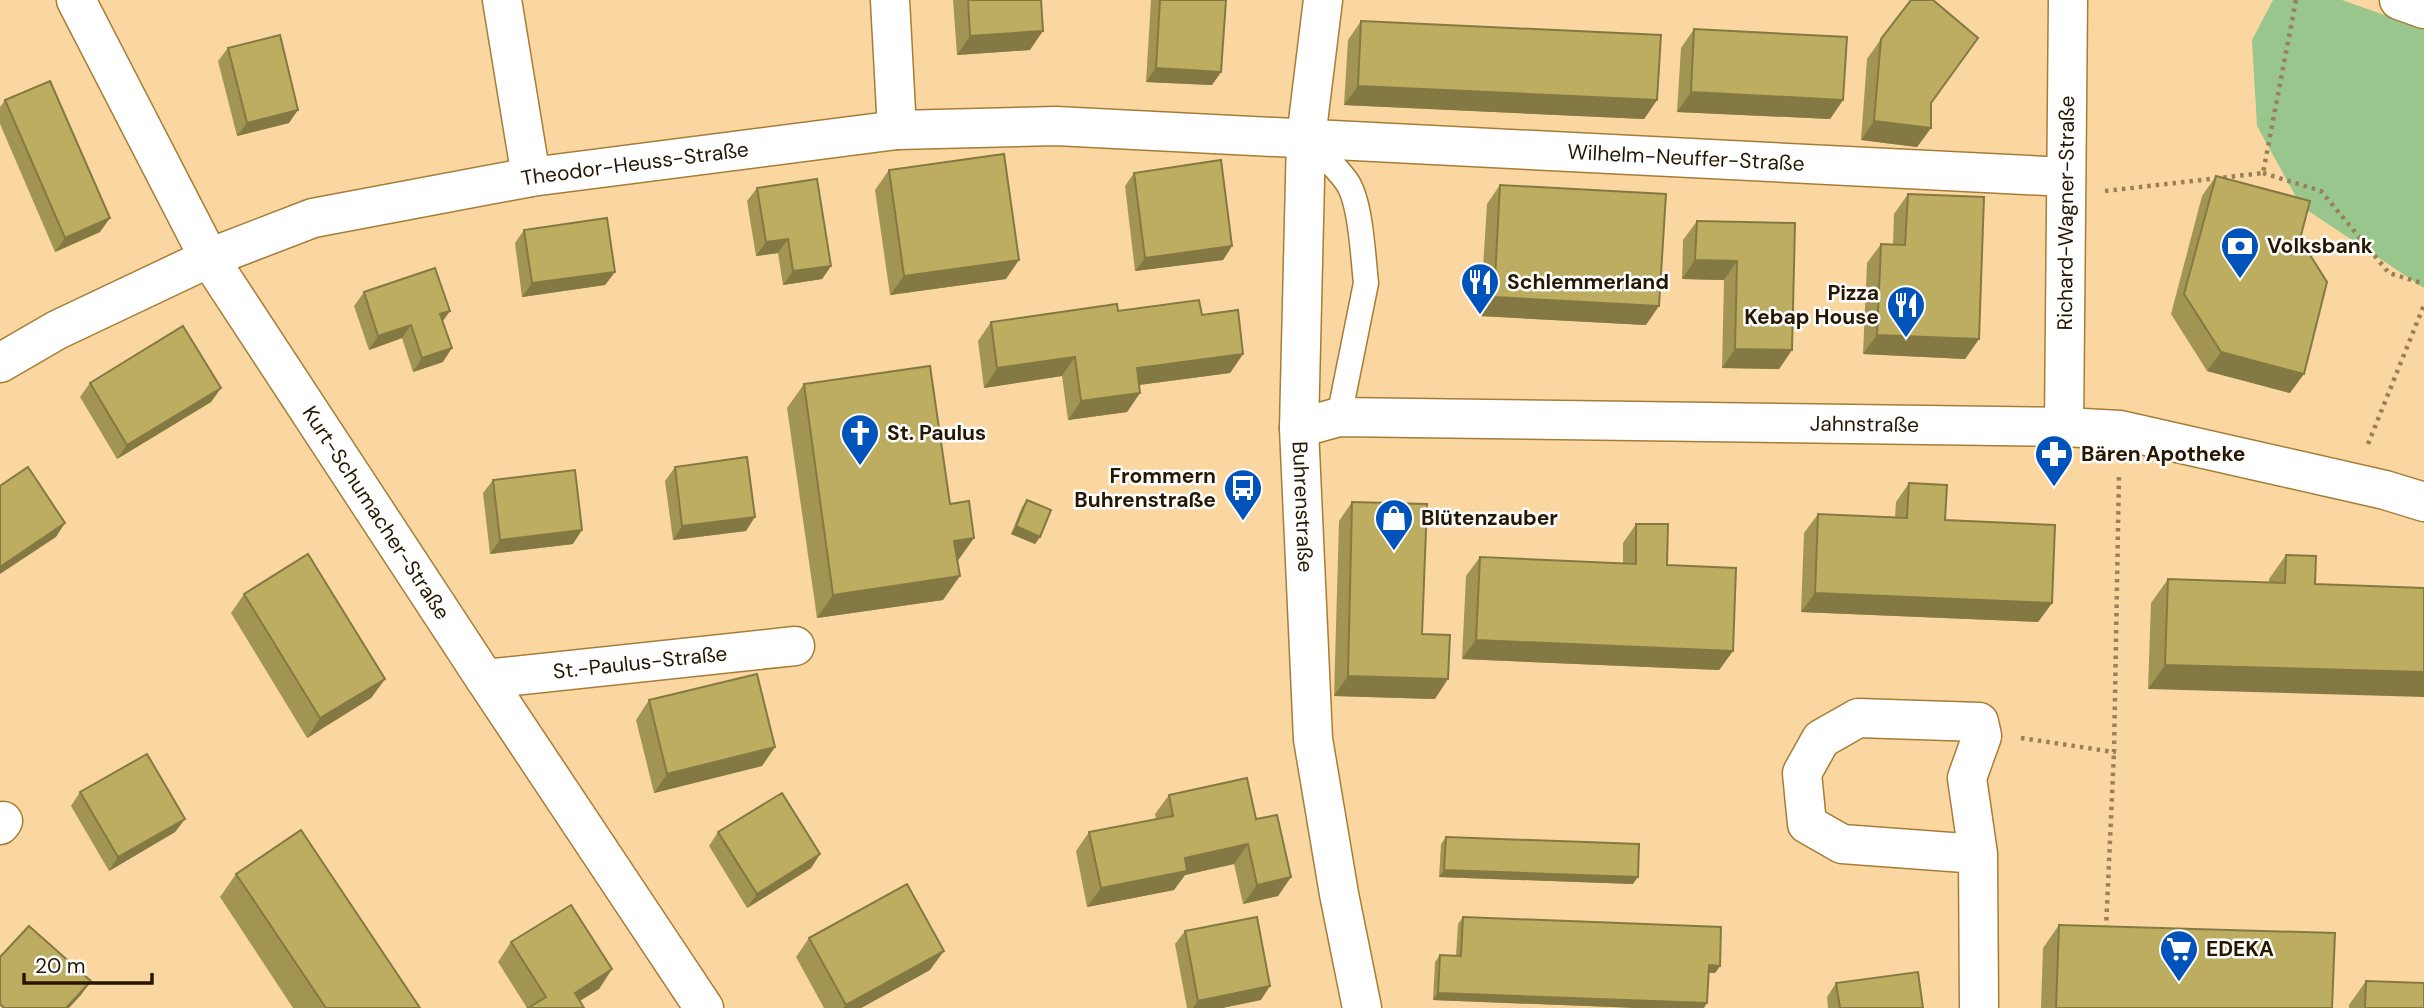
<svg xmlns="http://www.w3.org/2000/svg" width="2424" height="1008" font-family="'DM Sans',sans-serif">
<rect width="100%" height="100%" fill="#fad7a1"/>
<path fill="#99c68c" d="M2273,0H2342L2424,29V288L2301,206L2257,126L2252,40Z"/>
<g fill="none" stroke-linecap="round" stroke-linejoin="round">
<defs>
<path id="service" d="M1306,138C1319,152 1336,166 1347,182C1361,202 1363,258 1366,283L1339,417"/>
<g id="minor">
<path id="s1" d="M76,0L209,258L485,679L704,1008"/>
<path d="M502,0L531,177"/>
<path d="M890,0L897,130"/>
<path id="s2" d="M1323,0L1306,138L1299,428L1313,739L1339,894L1362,1008"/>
<path d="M2399,0L2424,9"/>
<path id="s3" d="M0,363L57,330L209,258L313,218L531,177L897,130L1056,126L2066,177"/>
<path id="s4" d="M2064,427L2068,0"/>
<path id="s5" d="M1299,428L1339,417L2064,427L2120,430L2385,490L2424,502"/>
<path id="s6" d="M485,679L795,646"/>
<path d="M0,825L3,821"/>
<path d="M1978,854L1842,844L1807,824L1802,773L1821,739L1858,718L1979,722L1982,736L1967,778L1978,854L1979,1008"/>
</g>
</defs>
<use href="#service" stroke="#a57d38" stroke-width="27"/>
<use href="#minor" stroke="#a57d38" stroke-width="41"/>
<g stroke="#9a8058" stroke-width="4.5" stroke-dasharray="3.5 5" stroke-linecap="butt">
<path d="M2263,173L2321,191L2389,273L2424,284"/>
<path d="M2105,191L2263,173L2296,0"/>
<path d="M2368,444L2424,305"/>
<path d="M2021,738L2114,752L2119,473"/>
<path d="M2106,929L2114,752"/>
</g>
<use href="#service" stroke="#fff" stroke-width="24"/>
<use href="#minor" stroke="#fff" stroke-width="38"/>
</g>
<g fill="#a29553">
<path d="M953,0H1041L1030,50L957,55Z"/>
<path d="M1151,0H1226L1221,72L1212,85L1146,82Z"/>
<path d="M1361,21L1657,100L1644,119L1344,105L1348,40Z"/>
<path d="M1694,29L1843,100L1830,119L1677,112L1681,48Z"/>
<path d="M1881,39L1931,104V128L1917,147L1861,140L1867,59Z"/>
<path d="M228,48L289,123L237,136L218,61Z"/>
<path d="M5,100L100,232L55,252L0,124V107Z"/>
<path d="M889,170L1006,279L890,295L875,190Z"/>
<path d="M1134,173L1232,246L1223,260L1135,271L1125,186Z"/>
<path d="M2216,176L2300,239L2290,393L2207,371L2171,314L2202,196Z"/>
<path d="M1500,185L1646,325L1480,316L1487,204Z"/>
<path d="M757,188L831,266L822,279L783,285L778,253L756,256L747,201Z"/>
<path d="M1908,194L1979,339L1965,359L1863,354L1867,263L1881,244H1893L1894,214Z"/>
<path d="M1697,221L1795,223L1792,350L1779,369L1722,368L1724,280L1682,279L1683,240Z"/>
<path d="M524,230L615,272L605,285L522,297L515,243Z"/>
<path d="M364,292L450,311L443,321V362L413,372L402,338L369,350L354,306Z"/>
<path d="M1118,311L1202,315L1243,354L1230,373L1139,385L1140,393L1127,412L1068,420L1062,376L984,388L978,341L991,322Z"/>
<path d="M90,383L221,388L211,402L117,459L80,397Z"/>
<path d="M804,384L957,561L943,600L817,618L787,408Z"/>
<path d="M675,467L746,531L673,540L665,481Z"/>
<path d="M493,480L573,544L490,554L483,493Z"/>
<path d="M1909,483L1945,520L2052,603L2038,622L1801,612L1804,533L1818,514L1895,517L1896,502Z"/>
<path d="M1027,500L1040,537L1035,544L1011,534L1022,507Z"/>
<path d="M1352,502L1422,634L1435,699L1334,696L1339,521Z"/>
<path d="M1636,524L1733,651L1719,670L1462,659L1466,576L1480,557L1623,563V543Z"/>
<path d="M2286,555L2315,584L2148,689L2151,603L2168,579L2269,583V579Z"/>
<path d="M244,594L385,679L371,698L307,738L231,613Z"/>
<path d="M649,700L775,747L762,766L654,793L636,720Z"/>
<path d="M80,792L185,819L175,832L109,871L71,806Z"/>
<path d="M1169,795L1256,819L1291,877L1278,896L1243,904L1234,864L1185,875L1174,890L1087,907L1076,851L1089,832L1156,819L1155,814Z"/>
<path d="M718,832L820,854L811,868L747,908L709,846Z"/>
<path d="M1446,837L1633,884L1439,877L1441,844Z"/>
<path d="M236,874L420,1008H293L220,897Z"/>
<path d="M1463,917L1720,966L1715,973H1708L1704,1008H1638L1433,1000L1435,962L1440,955L1456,956L1458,924Z"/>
<path d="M2059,925L2332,1008H2041L2043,948Z"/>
<path d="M1185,931L1261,1000L1222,1008H1187L1175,944Z"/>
<path d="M809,938L930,970L861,1008H824L796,957Z"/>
<path d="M511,942L612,969L599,989L580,1001L527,1008L498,962Z"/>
<path d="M2366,981L2424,1008H2349V1005Z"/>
<path d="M1836,983L1923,1008H1828L1827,997Z"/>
</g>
<g fill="#847943">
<path d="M1043,31L1030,50L957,55L970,36Z"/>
<path d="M1156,68L1221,72L1212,85L1146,82Z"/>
<path d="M1358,86L1657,100L1644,119L1344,105Z"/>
<path d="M1691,92L1843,100L1830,119L1677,112Z"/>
<path d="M298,110L289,123L237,136L247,123Z"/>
<path d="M1874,121L1931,128L1917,147L1861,140Z"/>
<path d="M110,218L100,232L55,252L65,238Z"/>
<path d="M788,239L778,253L756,256L766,242Z"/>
<path d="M1232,246L1223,260L1135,271L1145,258Z"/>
<path d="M1019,260L1006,279L890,295L904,276Z"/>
<path d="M1695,260L1737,261L1724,280L1682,279Z"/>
<path d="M831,266L822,279L783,285L793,271Z"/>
<path d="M615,272L605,285L522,297L532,283Z"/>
<path d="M1494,297L1659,306L1646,325L1480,316Z"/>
<path d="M450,311L440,324V314Z"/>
<path d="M411,325L402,338L369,350L378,336Z"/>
<path d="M1877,335L1979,339L1965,359L1863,354Z"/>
<path d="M452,348L443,362L413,372L422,358Z"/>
<path d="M1735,349L1792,350L1779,369L1722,368Z"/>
<path d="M2221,352L2304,374L2290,393L2207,371Z"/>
<path d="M1243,354L1230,373L1123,387L1137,368Z"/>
<path d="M1075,357L1062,376L984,388L997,368Z"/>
<path d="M221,388L211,402L117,459L127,445Z"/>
<path d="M1140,393L1127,412L1068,420L1081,401Z"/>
<path d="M755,517L746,531L673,540L682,526Z"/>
<path d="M65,523L56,537L0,574V567Z"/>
<path d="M1016,526L1040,537L1035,544L1011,534Z"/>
<path d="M582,530L573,544L490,554L500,540Z"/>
<path d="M974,538L957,562L954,541Z"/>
<path d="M960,576L943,600L817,618L833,595Z"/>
<path d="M1815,593L2052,603L2038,622L1801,612Z"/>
<path d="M1476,640L1733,651L1719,670L1462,659Z"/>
<path d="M2165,665L2424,672V697L2148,689Z"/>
<path d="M1348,676L1448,679L1435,699L1334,696Z"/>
<path d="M385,679L371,698L307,738L320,718Z"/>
<path d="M775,747L762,766L654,793L667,774Z"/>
<path d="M185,819L175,832L109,871L118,857Z"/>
<path d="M1248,844L1234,864L1185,875L1174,890L1087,907L1101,888L1185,858Z"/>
<path d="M820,854L811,868L747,908L757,894Z"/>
<path d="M1444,870L1638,877L1633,884L1439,877Z"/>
<path d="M1291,877L1278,896L1243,904L1257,885Z"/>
<path d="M944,951L930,970L861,1008H843L846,1005Z"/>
<path d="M1709,965L1720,966L1715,973H1704Z"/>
<path d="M612,969L599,989L568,1008L575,993Z"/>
<path d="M91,981L81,995L69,1008H66Z"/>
<path d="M1270,986L1261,1000L1222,1008H1193L1198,1001Z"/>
<path d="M1438,993L1707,1003L1704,1008H1638L1433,1000Z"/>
</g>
<g fill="#bcad60" stroke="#847943" stroke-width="2">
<path d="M968,0H1041L1043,31L970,36Z"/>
<path d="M1160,0H1226L1221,72L1156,68Z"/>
<path d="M1911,0H1933L1978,38L1931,103V128L1874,121L1881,39Z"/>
<path d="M1361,21L1661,35L1657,100L1358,86Z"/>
<path d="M1694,29L1847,37L1843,100L1691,92Z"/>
<path d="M280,35L298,110L247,123L228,48Z"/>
<path d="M50,81L110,218L65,238L5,100Z"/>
<path d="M1004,154L1019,260L904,276L889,170Z"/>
<path d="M1221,160L1232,246L1145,258L1134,173Z"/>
<path d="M2216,176L2310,201L2300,239L2327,282L2304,374L2221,352L2184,294Z"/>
<path d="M817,179L831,266L793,271L788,239L766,242L757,188Z"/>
<path d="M1500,185L1666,194L1659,306L1494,297Z"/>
<path d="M1908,194L1984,197L1979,339L1877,335L1881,244L1905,245Z"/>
<path d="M607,218L615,272L532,283L524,230Z"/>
<path d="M1697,221L1795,223L1792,350L1735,349L1737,261L1695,260Z"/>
<path d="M435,268L450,311L440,314L452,348L422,358L411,325L378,336L364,292Z"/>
<path d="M1199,300L1202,315L1238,310L1243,354L1137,368L1140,393L1081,401L1075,357L997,368L991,322L1117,304L1118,311Z"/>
<path d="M183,326L221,388L127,445L90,383Z"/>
<path d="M930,366L950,504L969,501L974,538L954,541L960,576L833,595L804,384Z"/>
<path d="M747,457L755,517L682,526L675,467Z"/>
<path d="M28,467L65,523L0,567V486Z"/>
<path d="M575,470L582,530L500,540L493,480Z"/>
<path d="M1909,483L1947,485L1945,520L2055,525L2052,603L1815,593L1818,514L1907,518Z"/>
<path d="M1027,500L1051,510L1040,537L1016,526Z"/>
<path d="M1352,502L1427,504L1422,634L1450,635L1448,679L1348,676Z"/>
<path d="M1636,524H1668L1667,565L1736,568L1733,651L1476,640L1480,557L1636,564Z"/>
<path d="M308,554L385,679L320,718L244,594Z"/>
<path d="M2286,555L2316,556L2315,584L2424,588V672L2165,665L2168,579L2285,583Z"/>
<path d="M757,674L775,747L667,774L649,700Z"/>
<path d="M147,754L185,819L118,857L80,792Z"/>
<path d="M1247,778L1256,819L1277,815L1291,877L1257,885L1248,844L1185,858L1187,871L1101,888L1089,832L1173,816L1169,795Z"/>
<path d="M782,793L820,854L757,894L718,832Z"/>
<path d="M301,830L420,1008H326L236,874Z"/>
<path d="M1446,837L1639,844L1638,877L1444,870Z"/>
<path d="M907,884L944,951L846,1005L809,938Z"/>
<path d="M571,905L612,969L575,993L584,1008H528L546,997L511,942Z"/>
<path d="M1257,917L1270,986L1198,1001L1185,931Z"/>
<path d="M1463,917L1721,927L1720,966L1709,965L1707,1003L1438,993L1440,955L1461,956Z"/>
<path d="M2059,925L2335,933L2332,1008H2056Z"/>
<path d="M29,926L91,981L66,1008H4L0,1004V957Z"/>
<path d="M1918,972L1923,1008H1840L1836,983Z"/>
<path d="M2366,981L2424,983V1008H2365Z"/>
</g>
<defs>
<symbol id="bank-pin" viewBox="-11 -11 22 30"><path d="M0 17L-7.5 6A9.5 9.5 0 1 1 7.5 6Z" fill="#0153bc" stroke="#fefefe"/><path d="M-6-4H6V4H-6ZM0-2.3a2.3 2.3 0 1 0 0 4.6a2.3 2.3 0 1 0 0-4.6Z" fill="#fff"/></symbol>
<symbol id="restaurant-pin" viewBox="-11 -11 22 30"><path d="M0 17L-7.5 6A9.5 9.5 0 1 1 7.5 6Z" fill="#0153bc" stroke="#fefefe"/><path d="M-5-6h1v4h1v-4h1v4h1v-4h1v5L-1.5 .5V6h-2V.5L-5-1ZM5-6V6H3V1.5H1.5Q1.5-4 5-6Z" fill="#fff"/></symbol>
<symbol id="church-pin" viewBox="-11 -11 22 30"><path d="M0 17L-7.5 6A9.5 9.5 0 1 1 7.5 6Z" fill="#0153bc" stroke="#fefefe"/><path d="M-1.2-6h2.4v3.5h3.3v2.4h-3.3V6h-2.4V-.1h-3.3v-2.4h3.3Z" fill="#fff"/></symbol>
<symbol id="pharmacy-pin" viewBox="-11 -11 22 30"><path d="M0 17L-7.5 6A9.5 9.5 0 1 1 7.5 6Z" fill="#0153bc" stroke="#fefefe"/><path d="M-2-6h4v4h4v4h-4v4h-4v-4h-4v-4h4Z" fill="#fff"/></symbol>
<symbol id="bus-pin" viewBox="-11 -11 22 30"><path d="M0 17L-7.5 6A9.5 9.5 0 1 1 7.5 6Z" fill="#0153bc" stroke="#fefefe"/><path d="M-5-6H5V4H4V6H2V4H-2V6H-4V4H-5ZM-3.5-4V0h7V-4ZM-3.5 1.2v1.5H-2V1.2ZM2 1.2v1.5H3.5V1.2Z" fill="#fff"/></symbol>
<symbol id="shop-pin" viewBox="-11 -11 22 30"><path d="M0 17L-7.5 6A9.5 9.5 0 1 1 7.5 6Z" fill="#0153bc" stroke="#fefefe"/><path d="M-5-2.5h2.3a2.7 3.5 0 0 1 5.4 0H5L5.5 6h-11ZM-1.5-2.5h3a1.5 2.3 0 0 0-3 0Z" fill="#fff"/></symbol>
<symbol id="supermarket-pin" viewBox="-11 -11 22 30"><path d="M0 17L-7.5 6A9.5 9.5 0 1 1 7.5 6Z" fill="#0153bc" stroke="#fefefe"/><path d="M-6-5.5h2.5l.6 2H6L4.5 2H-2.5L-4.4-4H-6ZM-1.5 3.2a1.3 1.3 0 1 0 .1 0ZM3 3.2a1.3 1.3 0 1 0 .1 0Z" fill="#fff"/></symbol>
</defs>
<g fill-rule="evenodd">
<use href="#bank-pin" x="2218" y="224" width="44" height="60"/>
<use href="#restaurant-pin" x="1458" y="260" width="44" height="60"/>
<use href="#restaurant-pin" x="1884" y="283" width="44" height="60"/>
<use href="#church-pin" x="838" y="411" width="44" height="60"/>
<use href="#pharmacy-pin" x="2032" y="432" width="44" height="60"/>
<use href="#bus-pin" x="1221" y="466" width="44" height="60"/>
<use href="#shop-pin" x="1372" y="496" width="44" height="60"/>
<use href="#supermarket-pin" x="2157" y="927" width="44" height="60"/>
</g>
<g text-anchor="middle" stroke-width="5" stroke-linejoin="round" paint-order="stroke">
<g font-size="21" fill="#271700" stroke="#fefefe">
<text dy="7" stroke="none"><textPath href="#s3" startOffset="1726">Wilhelm-Neuffer-Straße</textPath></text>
<text dy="7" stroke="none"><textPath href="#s3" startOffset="672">Theodor-Heuss-Straße</textPath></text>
<text dy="7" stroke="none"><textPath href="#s4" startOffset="214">Richard-Wagner-Straße</textPath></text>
<text dy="7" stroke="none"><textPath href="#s5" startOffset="567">Jahnstraße</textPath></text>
<text dy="7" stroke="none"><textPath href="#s2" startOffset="508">Buhrenstraße</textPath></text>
<text dy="7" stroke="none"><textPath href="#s1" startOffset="595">Kurt-Schumacher-Straße</textPath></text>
<text dy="7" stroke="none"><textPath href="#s6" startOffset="156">St.-Paulus-Straße</textPath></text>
</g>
<g font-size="21" font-weight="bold" fill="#271700" stroke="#fefefe" text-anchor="start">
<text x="2267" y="253">Volksbank</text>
<text x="1507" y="289">Schlemmerland</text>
<text x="1879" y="300" text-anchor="end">Pizza<tspan x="1879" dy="24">Kebap House</tspan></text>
<text x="887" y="440">St. Paulus</text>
<text x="2081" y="461">Bären Apotheke</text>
<text x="1216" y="483" text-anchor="end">Frommern<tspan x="1216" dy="24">Buhrenstraße</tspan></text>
<text x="1421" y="525">Blütenzauber</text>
<text x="2206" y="956">EDEKA</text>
</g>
</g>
<path d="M24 973v10h128v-10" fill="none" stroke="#271700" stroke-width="3.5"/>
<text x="35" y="973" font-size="21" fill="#271700" stroke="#fefefe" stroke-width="5" paint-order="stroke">20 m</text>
</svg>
